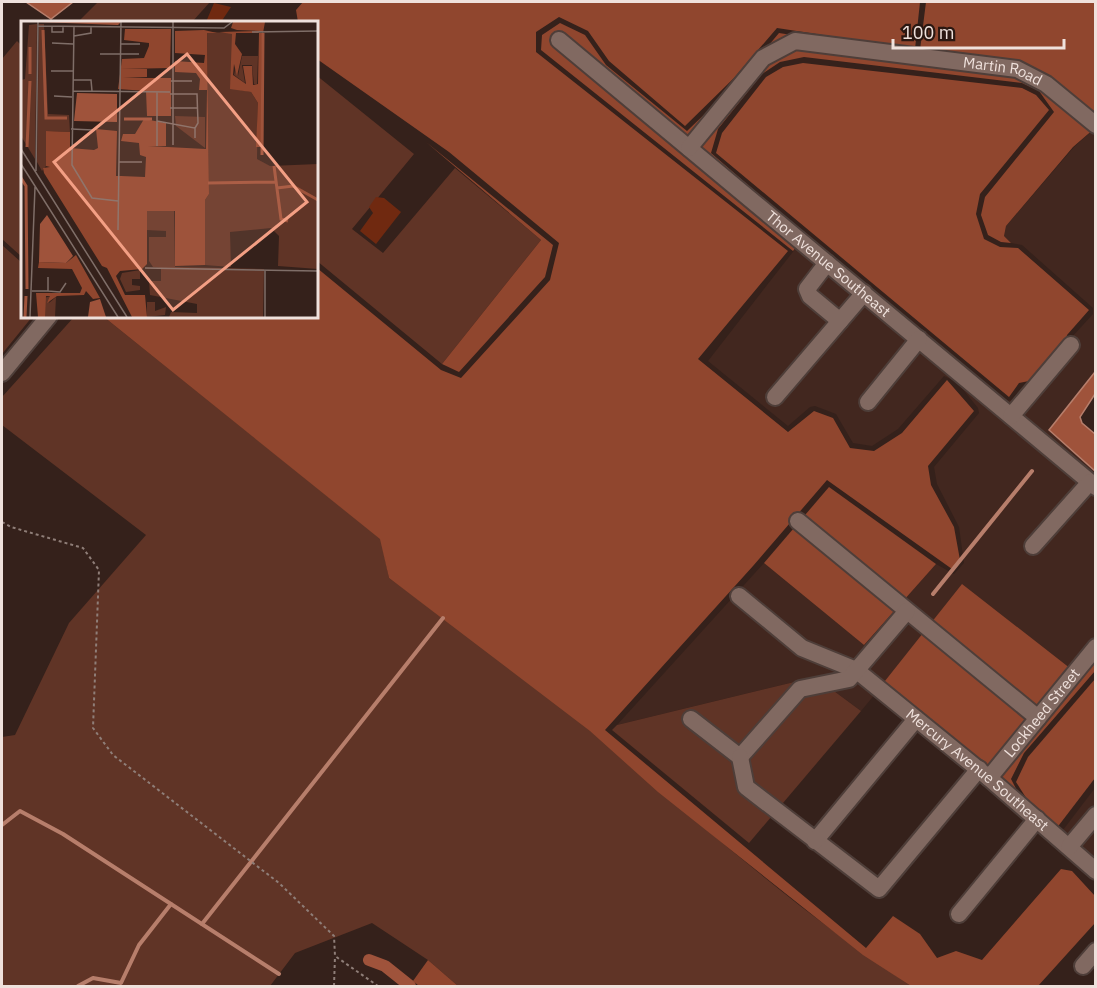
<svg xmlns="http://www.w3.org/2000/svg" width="1097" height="988" font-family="'IBM Plex Sans',sans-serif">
<rect width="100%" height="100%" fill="#35211b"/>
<g fill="#42271f">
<path d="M1095,128V372L1049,430L1095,471V659L1080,676L886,681L861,711L815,677L617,725L764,563L864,645L936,564L954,574L964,563L959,527L937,484L934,467L979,413L978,408L957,382L944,376L898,429L872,446L853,443L836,414L815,406L810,407L788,426L708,361L806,235L1006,401L1014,400L1022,388L1041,384L1072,337L1093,314V308L1022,245L1011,243L1004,236L1006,226L1074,147Z"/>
<path d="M1095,788V856L1092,862L1060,834Z"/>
</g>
<g fill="#603426">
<path d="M98,2H210L192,22H78Z"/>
<path d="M17,41L22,46V257L2,239V59Z"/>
<path d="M316,75L414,154L352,229L383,253L455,168L541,240L442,364L317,261Z"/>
<path d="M2,245L22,263V316L32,317L2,354Z"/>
<path d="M74,317H104L381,539L389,578C457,629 528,677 592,732C695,820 798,911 911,986H458L428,960L372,923L295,953L270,986H2V737L15,735L69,623L146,535L2,425V397Z"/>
<path d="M815,677L861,711L749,843L612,730L617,725Z"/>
</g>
<g fill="#90462e">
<path d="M303,2H920L915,49L777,28L734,78L685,126L609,61L588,31L559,17L536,32V52L788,251L698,359L788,432L814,411L833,418L850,448L874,451L902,433L947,380L974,411L928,466L931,485L954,527L960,560L952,569L827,480L753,566L605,730L866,948L893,916L920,934L937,958L956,951L982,960L1061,869L1072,871L1095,896V923L1038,986H911L863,955L658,792L590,731L389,578L380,539L104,317L316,316L317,268L441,370L461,378L550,280L559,243L449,152L317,59L316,22H298L296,10Z"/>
<path d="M926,2H1095V128L1073,147L1006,226L1004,236L1011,243L1001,242L988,235L981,215L985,197L1054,112L1039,91L1022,83L804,57L780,62L762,74L718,129L711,153L806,235L793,251L541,50L542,35L560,23L585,35L606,65L687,131L738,82L779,33L914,54L920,50Z"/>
<path d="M803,63L1022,88L1036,95L1049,110L980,194L976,214L984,239L1000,247L1018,248L1089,310L1067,335L1063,358L1039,379L1019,383L1009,397L716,153L722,133L766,77L783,67Z"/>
<path d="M426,142L553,245L545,277L459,372L442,364L541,240Z"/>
<path d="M829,487L936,564L864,645L764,563Z"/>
<path d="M962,584L1080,676L1095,659V671L1024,753L1011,779L1025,806L877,691Z"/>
<path d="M1095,679V778L1056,829L1030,804L1016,782L1028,757Z"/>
<path d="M428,960L458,986H419L413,981Z"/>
</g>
<g fill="#9f533b" stroke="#b77e6b" stroke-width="1.5">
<path d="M26,2H73L51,19Z"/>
<path d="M1095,372V394L1080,417L1082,423L1095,434V471L1049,430Z"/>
</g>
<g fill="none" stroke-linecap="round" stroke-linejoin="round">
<g stroke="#b77e6b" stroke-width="4">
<path d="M933,594L1032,471"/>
<path d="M2,825L20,811L63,834L279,974"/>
<path d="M202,924L443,618"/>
<path d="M78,986L93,978L121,983L139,945L171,904"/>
</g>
<path stroke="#9f533b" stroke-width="12" d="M369,960L385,966L410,986"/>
</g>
<g fill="#702910">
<path d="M214,3L231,7L221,22H206Z"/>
<path d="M376,197L384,198L401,212L376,244L360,231L373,213L369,207Z"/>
</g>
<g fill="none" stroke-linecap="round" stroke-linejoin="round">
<defs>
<g id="minor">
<path id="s1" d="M559,40L1096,487"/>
<path id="s2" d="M689,148L763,58L795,41L1017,69L1046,84L1096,125"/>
<path d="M827,263L807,289L810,296L840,321"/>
<path d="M2,373L49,316"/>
<path d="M775,397L864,293"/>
<path d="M868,402L919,339"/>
<path d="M1011,416L1071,345"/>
<path d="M798,521L1038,718"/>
<path d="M1033,546L1090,482"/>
<path id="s3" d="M739,596L802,648L856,670L989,778L1096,871"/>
<path d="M691,719L740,757L800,689L849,679L907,611"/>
<path d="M740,757L746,787L879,889L979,769"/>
<path id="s4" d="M989,778L1096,647"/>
<path d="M815,841L916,719"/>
<path d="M1069,847L1096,815"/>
<path d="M959,914L1037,819"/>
<path d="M1083,966L1096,951"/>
</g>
</defs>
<use href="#minor" stroke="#4e3e39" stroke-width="20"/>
<g stroke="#8f7e78" stroke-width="2" stroke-dasharray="3 3" stroke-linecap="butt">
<path d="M2,522L11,527L83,548L99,570L93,728L113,755L279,883L334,936L335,956L378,986"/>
<path d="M334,986L335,956"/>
</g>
<use href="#minor" stroke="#816961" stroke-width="16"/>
</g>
<g text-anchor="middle" stroke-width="5" stroke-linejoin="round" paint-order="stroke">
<g font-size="15" fill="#efe1dc" stroke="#2a1711">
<text dy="5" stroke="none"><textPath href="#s2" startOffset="363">Martin Road</textPath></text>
<text dy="5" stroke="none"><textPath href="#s1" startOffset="350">Thor Avenue Southeast</textPath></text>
<text dy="5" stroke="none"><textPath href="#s4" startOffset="84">Lockheed Street</textPath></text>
<text dy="5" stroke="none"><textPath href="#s3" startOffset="297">Mercury Avenue Southeast</textPath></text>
</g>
</g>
<g transform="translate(21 21)">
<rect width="297" height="297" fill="#35211b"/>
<path d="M16,3L14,138L0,115V59L4,58L8,4ZM18,3H23L27,93L48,94L49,111L25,110V145L21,150L16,141ZM186,11L212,12L210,67L230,71L237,82L236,138L249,145L297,143V248L257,245L258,215L250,207L209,211L210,246L184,244V179L188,173ZM221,35H237L236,63H233L231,44H221L224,62L213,54L215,45L217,55ZM154,95L184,96V127L155,105ZM126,190H153L154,246L243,248L242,296H148L150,291L176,292V283L129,274L128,260H140V247L132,246L128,240V216H145V210L125,209ZM119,249V258H111V264L119,265V269L105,271L99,258L101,252ZM30,275L28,282L35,276L34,296H24L23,277ZM126,281H134V290L145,286L144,294L126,296Z" fill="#603426"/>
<path d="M212,1H244L242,12L241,11H238L237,12H215L214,23L221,33L216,55L213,43L212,54L225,63L222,45H231L232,64L237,63L238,12H241L240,126H235L237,82L230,71L209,68L211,13L198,11L239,10L216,9L210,7ZM104,8H150L149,47L100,48H126V56L102,57H150V95H126L125,70L97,68L101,38L123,37L128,25V22L103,19ZM183,9L196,12H186L188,173L184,179V244L154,245V190H126V243L121,248L99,250L95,255L104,274H124L126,296H111L86,247L81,245L23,152L22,147L29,146L25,145V110L49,111V127L73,129L77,127L75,108L96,110L95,155H100L124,156L125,136L119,134L118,122L100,120L102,113H114L123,98L145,102V125H127L185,128L186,69H178L179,58L175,52L154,51V40L183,42L184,34L154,32V10ZM55,234L79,277L72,278L65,270L63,274L36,275L26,282L29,275H25L24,296H17L15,272H59L61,267L51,248L17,247L18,241L45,242Z" fill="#90462e"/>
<path d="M18,1H100L97,4ZM56,72L96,73V101L53,100ZM26,194L52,235L45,242L18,241L19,203ZM79,278L85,296H67L69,281Z" fill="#9f533b"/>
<path fill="none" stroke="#9f533b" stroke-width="3" d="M22,9L25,97H46M9,53V26M103,98H131M6,126L9,60M241,134L242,12M253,145L260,198L267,200M0,157L5,165L6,268M187,162L255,161M256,167L272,165L297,179M4,296L5,275"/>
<path fill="none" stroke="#7f6e68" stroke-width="1.5" d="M152,1V124M17,5L203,7L211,1M31,5V11H42V5M53,5L51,144L71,177L97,180M231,11L297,10M53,15L70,12V5M31,22L52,23M99,23H119M79,33H118M30,50H52M52,59H70L71,70M150,60H171M52,70L149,71M149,73H176L177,102L174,107M33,75L51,76M149,87H177M136,100L174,107V117M50,108L72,109M136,125V71M0,128L106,296M98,141H121M0,143L97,296M15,150L17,1M97,209L100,1M124,247L297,250M11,270H27V256M27,270L39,271L45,262M9,296L14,166M244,296V249"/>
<path fill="#f39f84" fill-opacity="0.15" stroke="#f39f84" stroke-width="3" d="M166,33L286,181L152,289L33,141Z"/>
<rect width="297" height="297" fill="none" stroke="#efe1dc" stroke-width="3"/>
</g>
<rect width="1097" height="988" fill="none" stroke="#efe1dc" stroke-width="6"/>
<path d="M893 39v9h171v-9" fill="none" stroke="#efe1dc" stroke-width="3"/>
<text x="902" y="39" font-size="18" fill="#efe1dc" stroke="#2a1711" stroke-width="4.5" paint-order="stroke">100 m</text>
</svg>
